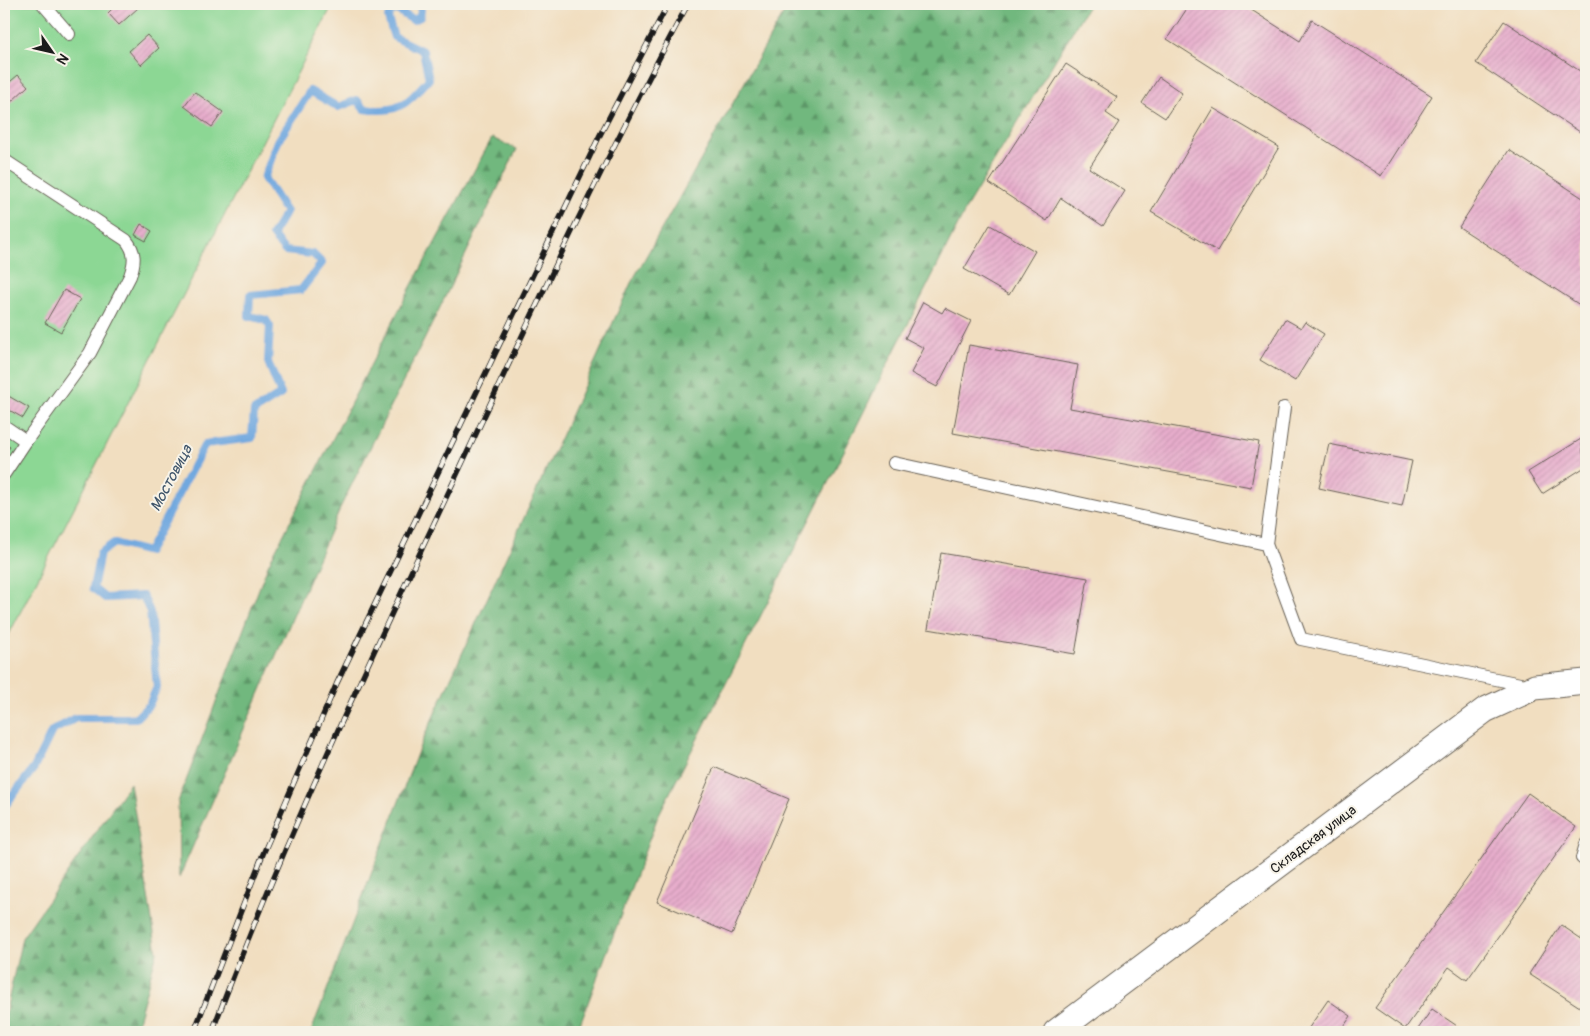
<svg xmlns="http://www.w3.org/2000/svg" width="1590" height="1036" font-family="Pangolin,sans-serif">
<defs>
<pattern id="forest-firs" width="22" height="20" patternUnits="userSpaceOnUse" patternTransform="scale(1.25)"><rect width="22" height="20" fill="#71b87e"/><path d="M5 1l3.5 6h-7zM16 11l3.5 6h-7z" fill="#5c9566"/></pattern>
<pattern id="building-hatch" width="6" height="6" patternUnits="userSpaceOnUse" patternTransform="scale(1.25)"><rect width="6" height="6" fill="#e7adcc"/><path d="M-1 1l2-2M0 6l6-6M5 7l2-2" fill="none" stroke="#c694af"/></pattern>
</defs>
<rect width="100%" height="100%" fill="#f7f3e8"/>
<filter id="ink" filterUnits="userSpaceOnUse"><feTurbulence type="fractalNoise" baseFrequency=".02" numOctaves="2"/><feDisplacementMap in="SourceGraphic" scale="10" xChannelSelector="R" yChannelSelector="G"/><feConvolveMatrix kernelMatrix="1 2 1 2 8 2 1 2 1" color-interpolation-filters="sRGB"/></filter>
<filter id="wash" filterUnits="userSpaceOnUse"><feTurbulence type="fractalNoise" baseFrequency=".0096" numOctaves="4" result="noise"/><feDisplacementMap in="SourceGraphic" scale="20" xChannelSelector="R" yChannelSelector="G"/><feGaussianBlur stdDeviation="1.12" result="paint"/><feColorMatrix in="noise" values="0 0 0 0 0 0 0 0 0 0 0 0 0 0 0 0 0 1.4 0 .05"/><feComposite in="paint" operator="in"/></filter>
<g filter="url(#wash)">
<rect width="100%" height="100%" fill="#f1dec0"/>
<path fill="#8cd794" stroke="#547a58" d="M4,4H333L4,644Z"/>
<g fill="url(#forest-firs)" stroke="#466a4d">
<path d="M789,4H1089L968,205L779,580L658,816L577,1032H311L420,746L631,283Z"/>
<path d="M492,138L517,149L427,334L342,504L179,878L178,802L268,565L406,296Z"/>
<path d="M130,783L157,952L135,1032H4V1020L22,938Z"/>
</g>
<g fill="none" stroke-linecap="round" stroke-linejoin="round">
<path stroke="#71a8df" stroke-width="8" d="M4,807L34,768L52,731L76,718H136L149,705L157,687L150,612L143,596L105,598L93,588L100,553L114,543L148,552L205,444L252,438L254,411L281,394L268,362L270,326L266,320L249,316L250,295L301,290L322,263L313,254L285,251L272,235L286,212L264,178L278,141L310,91L338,107L357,100L364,109C400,114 407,103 429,79L423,51L394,37L388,18L390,11L397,10L413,20L420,17L421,10L418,4"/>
</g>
<g id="blocks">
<g fill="url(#building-hatch)">
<path d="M117,4H134L138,8L119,25L108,13Z"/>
<path d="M1190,4H1242L1300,41L1312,20L1432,96L1381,176L1167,39Z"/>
<path d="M1504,21L1586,75V136L1476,63Z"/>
<path d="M147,35L159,48L141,65L129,51Z"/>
<path d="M1066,64L1117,97L1106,113L1119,122L1089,168L1125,191L1103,226L1061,198L1047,221L989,183Z"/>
<path d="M18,75L28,86L10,103L4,97V87Z"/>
<path d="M1159,77L1182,93L1165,118L1142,103Z"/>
<path d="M195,92L223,112L212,127L184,106Z"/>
<path d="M1213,108L1279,147L1217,251L1151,212Z"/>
<path d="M1509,150L1586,200V309L1459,227Z"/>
<path d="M141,224L152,231L146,241L135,235Z"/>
<path d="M990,225L1035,251L1009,295L964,269Z"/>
<path d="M64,290L80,299L61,332L45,323Z"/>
<path d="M923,302L942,313L945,308L971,321L937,387L911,373L924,348L905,338Z"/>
<path d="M1285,319L1301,328L1305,322L1324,334L1295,381L1260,360Z"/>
<path d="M969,345L1078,365L1070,408L1259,442L1251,487L953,433Z"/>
<path d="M5,394L29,408L23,418L4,407V396Z"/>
<path d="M1581,439L1585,467L1542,494L1528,472Z"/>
<path d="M4,443L10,447L4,455Z"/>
<path d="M1329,444L1412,461L1402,506L1319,488Z"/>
<path d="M941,553L1088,578L1075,654L928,629Z"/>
<path d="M714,767L789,799L732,934L657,902Z"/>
<path d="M1528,793L1576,827L1467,980L1449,967L1405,1029L1375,1008Z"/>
<path d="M1561,925L1586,942V1011L1529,974Z"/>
<path d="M1328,1000L1351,1016L1340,1032H1306Z"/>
<path d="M1432,1009L1466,1032H1416Z"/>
</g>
</g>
</g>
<g filter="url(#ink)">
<use href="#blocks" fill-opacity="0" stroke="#676055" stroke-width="1"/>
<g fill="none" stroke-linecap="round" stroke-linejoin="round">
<defs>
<g id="service">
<path d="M43,4L69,34"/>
<path d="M4,160L126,240C136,252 135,262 130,276L90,353L26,441"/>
<path d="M4,426L26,441L4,474"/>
<path d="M894,463L1266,544L1301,639L1530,686"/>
<path d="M1266,544L1284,408"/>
<path d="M1586,844L1582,858L1586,861"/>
</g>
<path id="minor" d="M1056,1032L1485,710L1535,687L1586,682"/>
</defs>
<use href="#service" stroke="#676055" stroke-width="14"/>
<use href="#minor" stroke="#676055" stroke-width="27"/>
<use href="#service" stroke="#fff" stroke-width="12"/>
<use href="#minor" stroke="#fff" stroke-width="25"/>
<defs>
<g id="rail">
<path d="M194,1032L263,854L337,683L600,135L668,4"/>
<path d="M212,1032C282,845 367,665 452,485C528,323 603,161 688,4"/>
</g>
</defs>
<use href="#rail" stroke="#1c1c1c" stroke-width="5.5"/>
<use href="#rail" stroke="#f7f3e8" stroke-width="4" stroke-dasharray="11" stroke-linecap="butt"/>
</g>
</g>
<g text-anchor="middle" stroke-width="4" stroke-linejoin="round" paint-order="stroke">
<g font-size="14" fill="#1c1c1c" stroke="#f7f3e8">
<text transform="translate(1313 839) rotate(-37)" y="5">Складская улица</text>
</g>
<g font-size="15" font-style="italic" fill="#3e546a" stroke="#f7f3e8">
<text transform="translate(171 478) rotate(-62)" y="5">Мостовица</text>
</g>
</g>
<rect width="1590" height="1036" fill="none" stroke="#f7f3e8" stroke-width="20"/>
<g transform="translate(52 52) rotate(124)" stroke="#f7f3e8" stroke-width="4" paint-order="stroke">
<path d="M0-4L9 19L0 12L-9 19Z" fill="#1c1c1c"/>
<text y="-8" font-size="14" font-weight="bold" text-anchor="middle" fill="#1c1c1c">N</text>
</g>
</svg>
